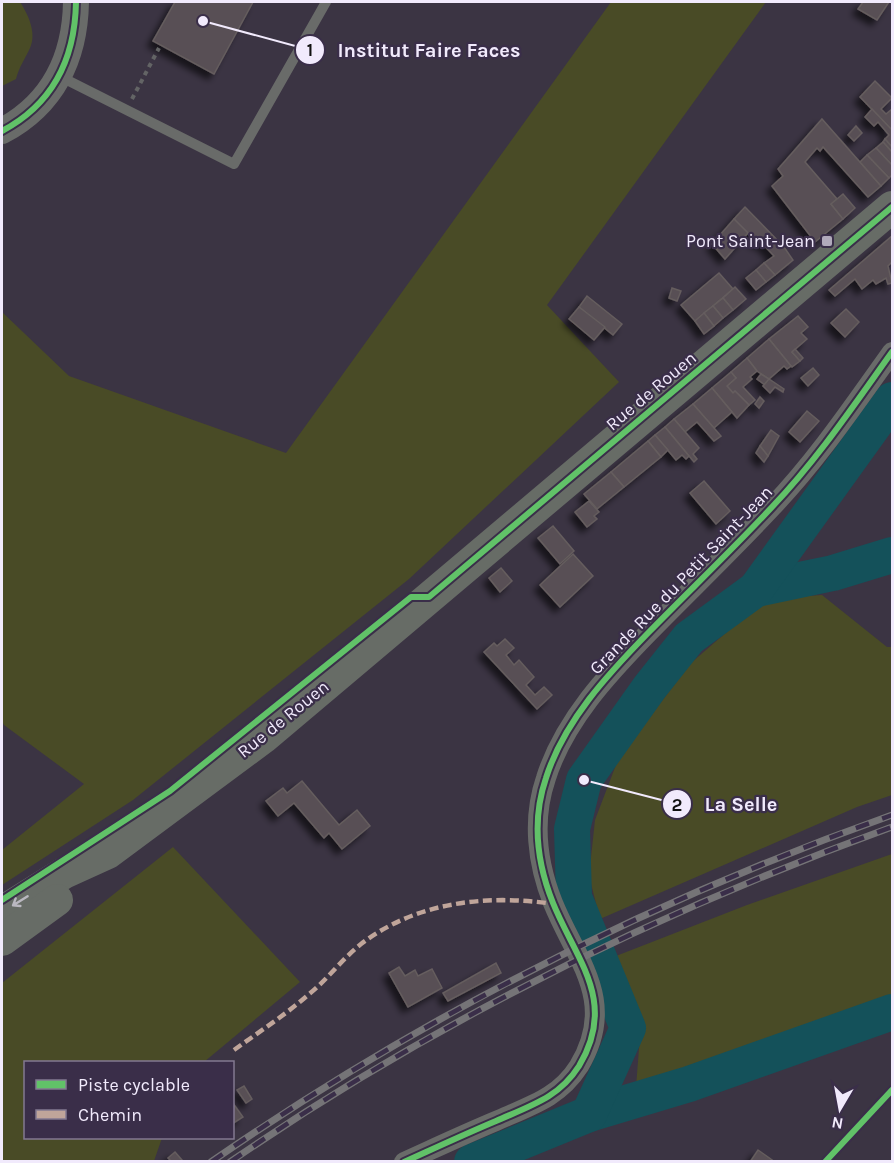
<svg xmlns="http://www.w3.org/2000/svg" width="894" height="1163" font-family="Karla,sans-serif">
<defs>
<filter id="shadow"><feDropShadow dx="-5.5" dy="5.5" stdDeviation="3" flood-color="#0009"/></filter>
</defs>
<rect width="100%" height="100%" fill="#3b3443"/>
<g fill="#494b26">
<path d="M2,2H20C28,14 37,33 30,48C25,59 19,67 16,79L2,86Z"/>
<path d="M611,2H766L547,305L619,382L409,579L133,800L2,885V850L84,784L4,725L2,721V312L69,376L286,453Z"/>
<path d="M822,595L887,647H892V795L857,807L600,919L589,876L595,820L619,757L691,663L765,599Z"/>
<path d="M173,847L300,982L204,1062H26V1138H162L154,1161H2V983Z"/>
<path d="M892,854V998L636,1087L641,1023L616,956L747,905Z"/>
</g>
<g fill="none" stroke-linecap="round" stroke-linejoin="round">
<g stroke="#14515a" stroke-width="36">
<path d="M756,589L833,573L892,555"/>
<path d="M589,1114L689,1084L892,1012"/>
<path d="M472,1162L589,1114L628,1028L574,897L572,829L584,780L650,687L689,638L756,589L892,400"/>
</g>
</g>
<g fill="#585054" stroke="#655d5e" stroke-width="1.5" filter="url(#shadow)">
<path d="M175,2H253L214,74L153,41Z"/>
<path d="M863,2H889L877,20L858,9Z"/>
<path d="M875,81L892,98L881,109L886,114L891,110L892,112V130L860,97Z"/>
<path d="M872,109L892,130V147L885,139L889,135L878,122L874,126L865,117Z"/>
<path d="M822,119L881,186L868,197L823,147L820,151L817,148L805,162L837,199L831,204L843,219L815,242L772,186L783,176L778,169Z"/>
<path d="M856,126L862,133L854,141L848,135Z"/>
<path d="M885,139L892,147V152L883,142Z"/>
<path d="M883,142L892,152V165L876,148Z"/>
<path d="M876,148L892,165V175L889,178L867,155Z"/>
<path d="M867,155L889,178L881,186L860,162Z"/>
<path d="M843,194L855,208L843,219L831,204Z"/>
<path d="M745,207L784,247L793,260L775,275L764,263L774,256L760,241L758,243L734,219Z"/>
<path d="M734,219L748,233L725,259L712,244Z"/>
<path d="M892,236V262L888,266L892,283L888,284L886,278L876,284L873,280L862,289L855,279L835,296L829,290Z"/>
<path d="M764,263L775,275L766,282L756,270Z"/>
<path d="M756,270L766,282L756,290L746,278Z"/>
<path d="M719,273L733,289L695,321L681,305Z"/>
<path d="M735,287L746,299L733,310L723,298Z"/>
<path d="M672,288L681,291L677,301L669,298Z"/>
<path d="M587,296L622,324L613,335L579,307Z"/>
<path d="M723,298L733,310L723,318L713,306Z"/>
<path d="M713,306L723,318L714,326L704,313Z"/>
<path d="M579,307L605,327L594,340L569,319Z"/>
<path d="M846,309L859,322L845,337L831,323Z"/>
<path d="M704,313L714,326L704,334L695,321Z"/>
<path d="M798,316L808,327L801,333L807,339L792,352L800,361L792,367L769,339Z"/>
<path d="M769,339L791,366L787,369L784,366L769,379L757,371L747,358Z"/>
<path d="M795,349L803,358L800,361L792,352Z"/>
<path d="M747,358L757,371L750,377L752,379L743,387L755,400L749,405L735,391L733,393L727,386L736,378L731,372Z"/>
<path d="M813,368L819,375L808,386L801,378Z"/>
<path d="M731,372L736,378L727,386L733,393L735,391L749,405L737,418L712,388Z"/>
<path d="M761,374L769,379L765,385L757,379Z"/>
<path d="M769,379L784,389L783,392L775,387L770,393L763,386Z"/>
<path d="M712,388L732,412L714,428L693,404Z"/>
<path d="M760,397L764,401L759,408L755,404Z"/>
<path d="M693,404L721,436L714,441L697,422L685,432L674,419Z"/>
<path d="M807,411L819,421L800,442L789,432Z"/>
<path d="M674,419L699,448L693,454L697,459L694,462L665,427Z"/>
<path d="M665,427L689,456L686,459L682,455L676,460L655,435Z"/>
<path d="M771,430L779,436L768,456L760,446Z"/>
<path d="M655,435L668,450L661,457L648,441Z"/>
<path d="M648,441L661,457L624,487L611,472Z"/>
<path d="M760,446L768,456L764,462L756,453Z"/>
<path d="M611,472L624,487L597,509L584,494Z"/>
<path d="M704,481L730,511L716,524L690,493Z"/>
<path d="M589,501L599,512L594,516L597,519L587,527L575,512Z"/>
<path d="M553,526L574,551L560,564L538,538Z"/>
<path d="M573,554L593,576L560,607L540,585Z"/>
<path d="M501,568L512,581L500,592L489,578Z"/>
<path d="M505,639L514,648L506,655L514,665L519,660L534,677L526,685L535,695L544,687L552,695L537,709L484,652L494,643L497,646Z"/>
<path d="M302,781L339,825L357,810L370,826L342,849L329,833L324,838L294,803L278,816L266,801L283,788L287,793Z"/>
<path d="M496,963L501,973L448,1001L443,993Z"/>
<path d="M399,967L405,976L415,970L418,976L432,969L442,988L408,1007L389,973Z"/>
<path d="M244,1086L252,1099L246,1103L237,1090Z"/>
<path d="M232,1102L243,1117L232,1124Z"/>
<path d="M758,1150L775,1162H750Z"/>
<path d="M175,1152L182,1160L180,1162H172L168,1158Z"/>
</g>
<g fill="none" stroke-linecap="round" stroke-linejoin="round">
<path stroke="#636465" stroke-width="4" stroke-dasharray="4.5 4.5" stroke-linecap="butt" d="M132,99L159,48"/>
<path stroke="#696b69" stroke-width="10" d="M59,76L234,164L326,2"/>
<path stroke="#696b69" stroke-width="20" d="M404,1162C435,1148 465,1134 496,1121C514,1113 533,1106 549,1096C560,1089 572,1077 579,1066C618,1001 576,960 553,903C537,863 532,819 546,778C564,721 608,674 649,632C690,590 732,550 772,507C817,460 854,405 892,352"/>
<path stroke="#696b69" stroke-width="26" d="M2,131C53,104 75,58 76,2"/>
<g stroke="#676c66" stroke-width="32">
<path d="M2,912L64,873L108,853L263,738L892,207"/>
<path d="M2,940L57,900"/>
</g>
<defs>
<g id="rail">
<path d="M211,1162C421,1017 652,900 892,815"/>
<path d="M230,1162C435,1021 660,911 892,827"/>
</g>
</defs>
<use href="#rail" stroke="#757477" stroke-width="7"/>
<use href="#rail" stroke="#3a2e49" stroke-width="4.5" stroke-dasharray="14" stroke-linecap="butt"/>
<path stroke="#c0a59a" stroke-width="4.5" stroke-dasharray="9 4.5" stroke-linecap="butt" d="M234,1050C259,1032 285,1015 308,995C327,980 342,959 361,944C416,902 486,894 554,904"/>
<defs>
<g id="cycleway">
<path d="M2,131C53,104 75,58 76,2"/>
<path d="M2,900L170,791L411,597H429L892,207"/>
<path d="M404,1162C435,1148 465,1134 496,1121C514,1113 533,1106 549,1096C560,1089 572,1077 579,1066C618,1001 576,960 553,903C537,863 532,819 546,778C564,721 608,674 649,632C690,590 732,550 772,507C817,460 854,405 892,352"/>
<path d="M825,1162L892,1090"/>
</g>
</defs>
<use href="#cycleway" stroke="#3a2e49" stroke-width="10"/>
<use href="#cycleway" stroke="#61c268" stroke-width="6"/>
</g>
<defs><path id="oneway-shaft" d="M-6 0H5M1.5-3L5.5 0L1.5 3" fill="none" stroke-width="1.6" stroke-linecap="round" stroke-linejoin="round" transform="scale(1.5)"/></defs>
<use stroke="#bab8c0" href="#oneway-shaft" transform="translate(20 901) rotate(148)"/>
<rect fill="#b1aabb" stroke="#3a2e49" stroke-width="2" x="821" y="235" width="12" height="12" rx="3"/>
<g text-anchor="middle" stroke-width="4.5" stroke-linejoin="round" paint-order="stroke">
<g font-size="18" fill="#f1eafc" stroke="#3a2e49" text-anchor="end">
<text x="815" y="247">Pont Saint-Jean</text>
</g>
<g font-size="18" fill="#f1eafc" stroke="#3a2e49">
<text transform="translate(651 391) rotate(-40)" y="6">Rue de Rouen</text>
<text transform="translate(681 580) rotate(-46)" y="6">Grande Rue du Petit Saint-Jean</text>
<text transform="translate(283 719) rotate(-39)" y="6">Rue de Rouen</text>
</g>
</g>
<path fill="none" stroke="#f1eafc" stroke-width="2" d="M203 21L310 50M584 780L677 804"/>
<g fill="#f1eafc" stroke="#3a2e49" stroke-width="2">
<circle cx="203" cy="21" r="6"/>
<circle cx="584" cy="780" r="6"/>
<circle cx="310" cy="50" r="15"/>
<circle cx="677" cy="804" r="15"/>
</g>
<g font-size="18" text-anchor="middle" font-weight="bold" fill="#111">
<text x="310" y="56">1</text>
<text x="677" y="811">2</text>
</g>
<g font-size="20" text-anchor="middle" font-weight="bold" fill="#f1eafc" stroke="#3a2e49" stroke-width="4.5" stroke-linejoin="round" paint-order="stroke">
<text x="429" y="57">Institut Faire Faces</text>
<text x="741" y="811">La Selle</text>
</g>
<rect width="894" height="1163" fill="none" stroke="#f1eafc" stroke-width="6"/>
<rect x="24" y="1061" width="210" height="78" fill="#3a2e49" stroke="#837991" stroke-width="1.5"/>
<rect x="36" y="1080" width="30" height="9" fill="#61c268" stroke="#837991" stroke-width="1.5"/>
<text x="78" y="1091" font-size="18" fill="#f1eafc">Piste cyclable</text>
<rect x="36" y="1110" width="30" height="9" fill="#c0a59a" stroke="#837991" stroke-width="1.5"/>
<text x="78" y="1121" font-size="18" fill="#f1eafc">Chemin</text>
<g transform="translate(840 1109) rotate(190)" stroke="#3a2e49" stroke-width="4.5" paint-order="stroke">
<path d="M0-4.5L10 22L0 15L-10 22Z" fill="#f1eafc"/>
<text y="-9" font-size="16" font-weight="bold" text-anchor="middle" fill="#f1eafc">N</text>
</g>
</svg>
